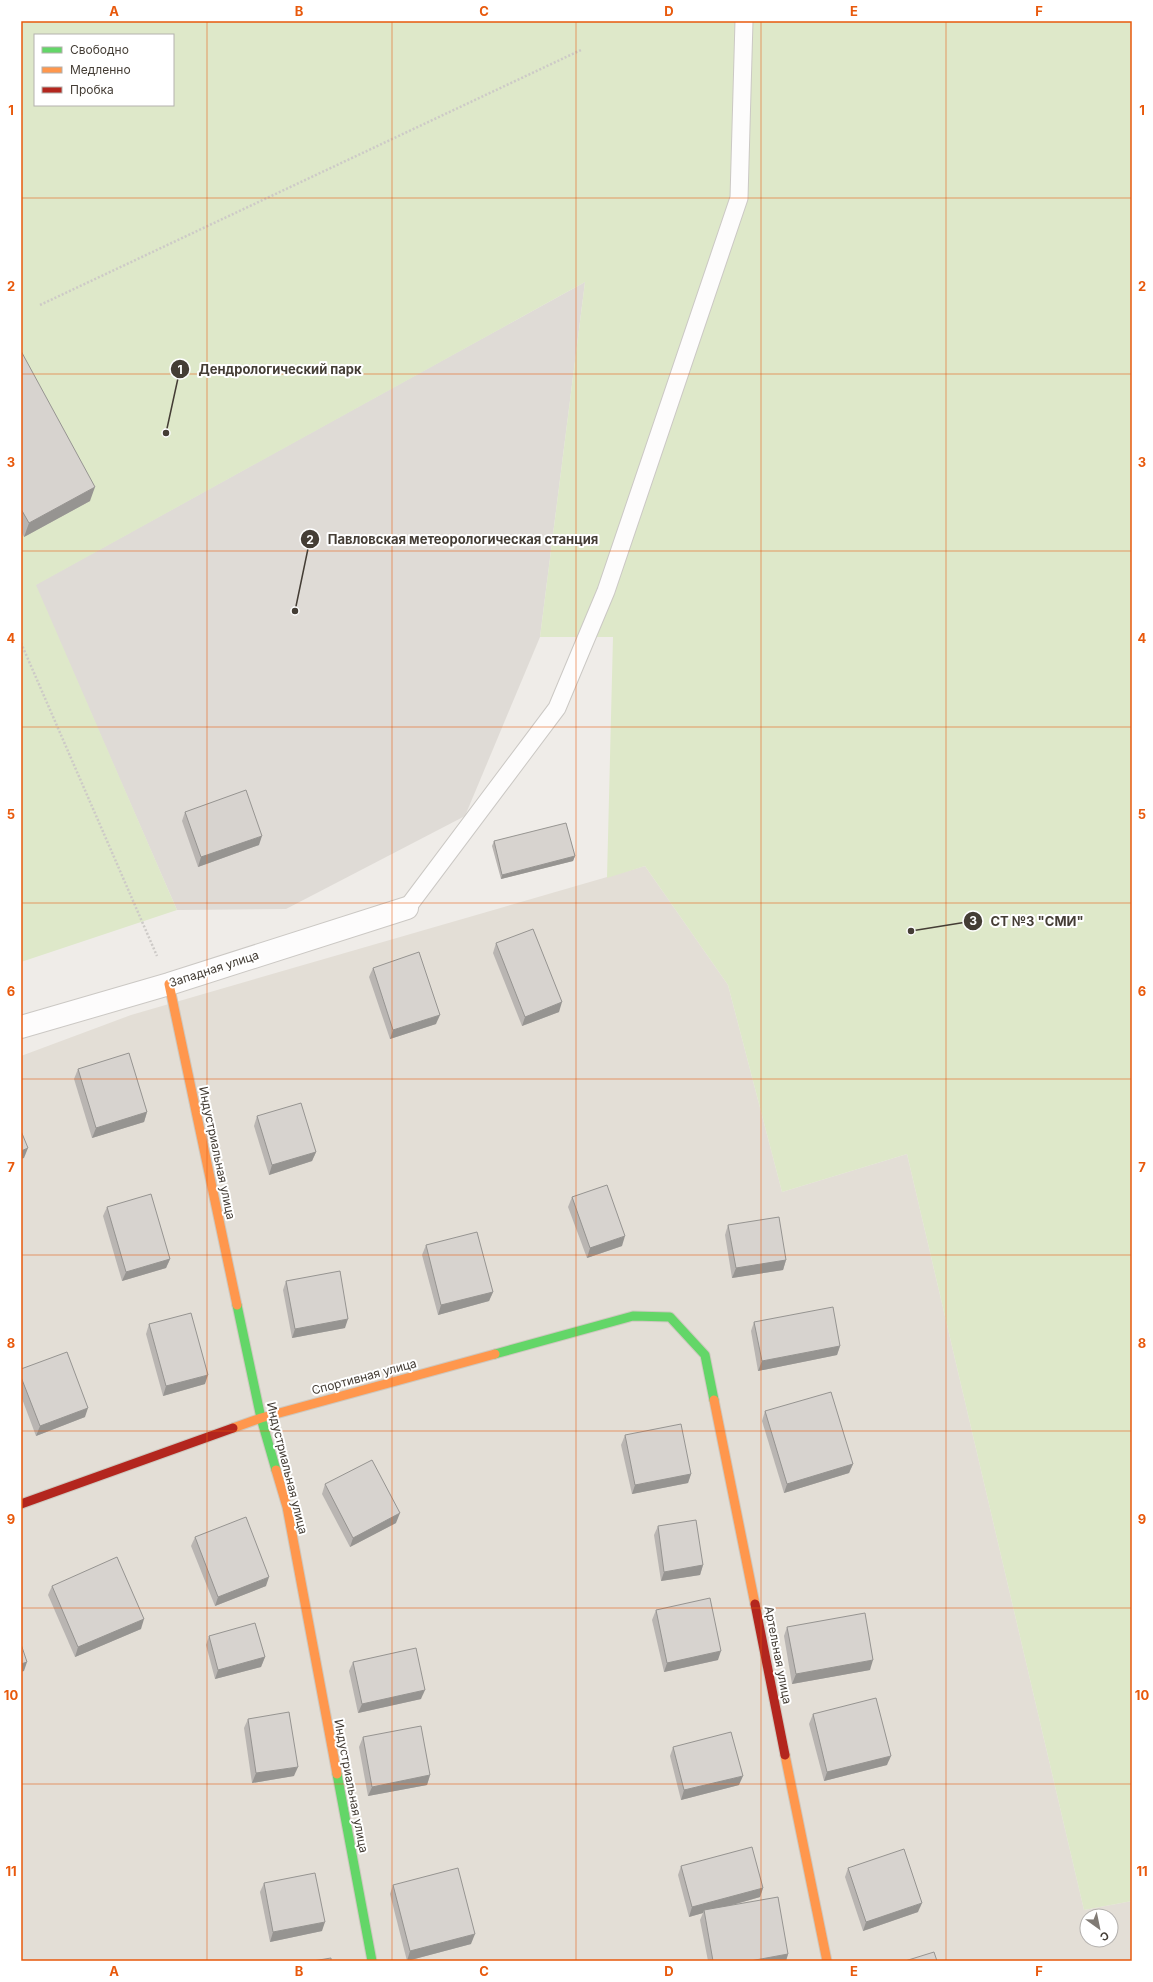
<svg xmlns="http://www.w3.org/2000/svg" width="1153" height="1982" font-family="Inter,sans-serif">
<rect width="100%" height="100%" fill="#efece8"/>
<path fill="#e3ded6" fill-rule="evenodd" d="M645,866L728,985L782,1192L907,1154L1084,1910L1132,1901V1961H21V1056L131,1015ZM1087,1916H1111V1940H1087Z"/>
<path fill="#dfdbd6" d="M585,282L540,637L465,816L286,909L177,910L35,585Z"/>
<path fill="#dee8c9" fill-rule="evenodd" d="M21,21H1132V1901L1084,1910L907,1154L782,1192L728,985L645,866L607,878L613,637H540L585,282L36,585L177,910L21,962ZM35,35H173V105H35Z"/>
<g fill="none" stroke-linecap="round" stroke-linejoin="round">
<defs>
<path id="lane" d="M407,908L557,708L606,591L739,198L744,21"/>
<path id="street" d="M21,1027L169,984L407,908"/>
<g id="fast">
<path d="M237,1305L261,1418L276,1470"/>
<path d="M495,1354L633,1316L670,1317L705,1355L714,1400"/>
<path d="M337,1774L372,1961"/>
</g>
<g id="slow">
<path d="M169,984L237,1305"/>
<path d="M714,1400L755,1604"/>
<path d="M233,1428L261,1418L495,1354"/>
<path d="M276,1470L287,1507L337,1774"/>
<path d="M785,1755L827,1961"/>
</g>
<g id="jam">
<path d="M21,1504L233,1428"/>
<path d="M755,1604L785,1755"/>
</g>
</defs>
<use href="#lane" stroke="#cbc8c4" stroke-width="19"/>
<use href="#street" stroke="#cbc8c4" stroke-width="24"/>
<use href="#fast" stroke="#cec8bf" stroke-width="11"/>
<use href="#slow" stroke="#cec8bf" stroke-width="11"/>
<use href="#jam" stroke="#cec8bf" stroke-width="11"/>
<g stroke="#cdcac7" stroke-width="2.5" stroke-dasharray="2 2" stroke-linecap="butt">
<path d="M40,305L581,50"/>
<path d="M21,643L157,956"/>
</g>
<use href="#lane" stroke="#fdfcfc" stroke-width="17"/>
<use href="#street" stroke="#fdfcfc" stroke-width="22"/>
<use href="#fast" stroke="#63d668" stroke-width="9"/>
<use href="#slow" stroke="#ff974d" stroke-width="9"/>
<use href="#jam" stroke="#b3261e" stroke-width="9"/>
</g>
<g fill="#b9b5b2">
<path d="M21,351L90,501L24,537L21,531Z"/>
<path d="M185,812L259,845L198,867L182,821Z"/>
<path d="M494,841L575,856L573,861L501,879L492,846Z"/>
<path d="M496,943L559,1012L522,1026L493,953Z"/>
<path d="M373,968L436,1024L390,1039L369,977Z"/>
<path d="M78,1069L147,1112L144,1122L92,1138L74,1079Z"/>
<path d="M257,1116L316,1152L312,1161L269,1175L254,1126Z"/>
<path d="M572,1197L622,1246L587,1258L568,1207Z"/>
<path d="M107,1207L170,1259L166,1268L122,1281L103,1216Z"/>
<path d="M728,1225L786,1260L783,1270L732,1278L725,1235Z"/>
<path d="M426,1245L493,1292L489,1301L438,1315L422,1255Z"/>
<path d="M286,1281L345,1328L292,1338L283,1290Z"/>
<path d="M754,1322L840,1346L837,1355L758,1371L751,1331Z"/>
<path d="M149,1324L205,1384L163,1396L146,1334Z"/>
<path d="M21,1369L85,1417L36,1436L21,1396Z"/>
<path d="M765,1411L853,1464L849,1473L784,1493L762,1421Z"/>
<path d="M625,1435L691,1474L688,1483L632,1494L621,1445Z"/>
<path d="M325,1484L396,1523L350,1547L322,1494Z"/>
<path d="M658,1526L703,1565L700,1575L661,1581L654,1535Z"/>
<path d="M195,1537L266,1586L215,1606L191,1546Z"/>
<path d="M52,1586L141,1629L75,1657L48,1595Z"/>
<path d="M656,1610L718,1660L664,1672L652,1620Z"/>
<path d="M787,1627L870,1670L792,1684L784,1636Z"/>
<path d="M209,1636L265,1657L261,1667L215,1679L206,1645Z"/>
<path d="M353,1662L421,1699L358,1713L349,1671Z"/>
<path d="M813,1714L887,1765L824,1781L809,1724Z"/>
<path d="M248,1719L294,1776L252,1783L244,1728Z"/>
<path d="M363,1737L430,1775L427,1785L368,1796L359,1747Z"/>
<path d="M673,1747L739,1785L681,1800L670,1756Z"/>
<path d="M681,1866L763,1888L760,1897L729,1906L788,1954L786,1961H708L700,1920L703,1913L689,1917L678,1875Z"/>
<path d="M848,1868L918,1912L863,1931L845,1877Z"/>
<path d="M264,1883L322,1931L270,1942L260,1892Z"/>
<path d="M393,1885L471,1944L407,1961L390,1894Z"/>
</g>
<g fill="#969491">
<path d="M95,487L90,501L24,537L29,523Z"/>
<path d="M262,836L259,845L198,867L201,857Z"/>
<path d="M575,856L573,861L501,879L502,875Z"/>
<path d="M562,1002L559,1012L522,1026L525,1017Z"/>
<path d="M440,1015L436,1024L390,1039L393,1030Z"/>
<path d="M147,1112L144,1122L92,1138L96,1128Z"/>
<path d="M28,1148L24,1158L21,1159V1151Z"/>
<path d="M316,1152L312,1161L269,1175L272,1165Z"/>
<path d="M625,1236L622,1246L587,1258L590,1248Z"/>
<path d="M170,1259L166,1268L122,1281L126,1272Z"/>
<path d="M786,1260L783,1270L732,1278L736,1268Z"/>
<path d="M493,1292L489,1301L438,1315L441,1305Z"/>
<path d="M348,1319L345,1328L292,1338L295,1329Z"/>
<path d="M840,1346L837,1355L758,1371L762,1361Z"/>
<path d="M208,1375L205,1384L163,1396L166,1386Z"/>
<path d="M88,1408L85,1417L36,1436L40,1426Z"/>
<path d="M853,1464L849,1473L784,1493L787,1484Z"/>
<path d="M691,1474L688,1483L632,1494L635,1485Z"/>
<path d="M400,1513L396,1523L350,1547L353,1538Z"/>
<path d="M703,1565L700,1575L661,1581L664,1572Z"/>
<path d="M269,1577L266,1586L215,1606L218,1597Z"/>
<path d="M144,1619L141,1629L75,1657L78,1647Z"/>
<path d="M721,1651L718,1660L664,1672L667,1663Z"/>
<path d="M265,1657L261,1667L215,1679L218,1670Z"/>
<path d="M873,1660L870,1670L792,1684L796,1674Z"/>
<path d="M27,1662L24,1671L21,1672V1664Z"/>
<path d="M425,1690L421,1699L358,1713L362,1704Z"/>
<path d="M891,1756L887,1765L824,1781L827,1772Z"/>
<path d="M298,1767L294,1776L252,1783L256,1773Z"/>
<path d="M430,1775L427,1785L368,1796L372,1787Z"/>
<path d="M743,1776L739,1785L681,1800L684,1790Z"/>
<path d="M763,1888L760,1897L704,1913V1910L703,1913L689,1917L692,1907Z"/>
<path d="M922,1903L918,1912L863,1931L866,1922Z"/>
<path d="M325,1922L322,1931L270,1942L273,1932Z"/>
<path d="M475,1934L471,1944L407,1961L410,1951Z"/>
<path d="M788,1954L786,1961H750Z"/>
</g>
<g fill="#d7d3cf" stroke="#969491">
<path d="M21,351L95,487L29,523L21,509Z"/>
<path d="M246,790L262,836L201,857L185,812Z"/>
<path d="M566,823L575,856L502,875L494,841Z"/>
<path d="M533,929L562,1002L525,1017L496,943Z"/>
<path d="M419,952L440,1015L393,1030L373,968Z"/>
<path d="M129,1053L147,1112L96,1128L78,1069Z"/>
<path d="M301,1103L316,1152L272,1165L257,1116Z"/>
<path d="M21,1131L28,1148L21,1151Z"/>
<path d="M607,1185L625,1236L590,1248L572,1197Z"/>
<path d="M151,1194L170,1259L126,1272L107,1207Z"/>
<path d="M779,1217L786,1260L736,1268L728,1225Z"/>
<path d="M477,1232L493,1292L441,1305L426,1245Z"/>
<path d="M340,1271L348,1319L295,1329L286,1281Z"/>
<path d="M833,1307L840,1346L762,1361L754,1322Z"/>
<path d="M191,1313L208,1375L166,1386L149,1324Z"/>
<path d="M67,1352L88,1408L40,1426L21,1377V1369Z"/>
<path d="M831,1392L853,1464L787,1484L765,1411Z"/>
<path d="M681,1424L691,1474L635,1485L625,1435Z"/>
<path d="M372,1460L400,1513L353,1538L325,1484Z"/>
<path d="M246,1517L269,1577L218,1597L195,1537Z"/>
<path d="M696,1520L703,1565L664,1572L658,1526Z"/>
<path d="M117,1557L144,1619L78,1647L52,1586Z"/>
<path d="M710,1598L721,1651L667,1663L656,1610Z"/>
<path d="M865,1613L873,1660L796,1674L787,1627Z"/>
<path d="M255,1623L265,1657L218,1670L209,1636Z"/>
<path d="M21,1644L27,1662L21,1664Z"/>
<path d="M416,1648L425,1690L362,1704L353,1662Z"/>
<path d="M876,1698L891,1756L827,1772L813,1714Z"/>
<path d="M289,1712L298,1767L256,1773L248,1719Z"/>
<path d="M421,1726L430,1775L372,1787L363,1737Z"/>
<path d="M731,1732L743,1776L684,1790L673,1747Z"/>
<path d="M752,1847L763,1888L692,1907L681,1866Z"/>
<path d="M904,1849L922,1903L866,1922L848,1868Z"/>
<path d="M458,1868L475,1934L410,1951L393,1885Z"/>
<path d="M315,1873L325,1922L273,1932L264,1883Z"/>
<path d="M778,1897L788,1954L750,1961H713L704,1910Z"/>
<path d="M934,1952L937,1961H905Z"/>
<path d="M331,1958V1961H313Z"/>
</g>
<path fill="none" stroke="#e8590c" stroke-width="1" stroke-opacity="0.55" d="M207,21V1961M392,21V1961M576,21V1961M761,21V1961M946,21V1961M21,198H1132M21,374H1132M21,551H1132M21,727H1132M21,903H1132M21,1079H1132M21,1255H1132M21,1431H1132M21,1608H1132M21,1784H1132"/>
<g text-anchor="middle" stroke-width="4" stroke-linejoin="round" paint-order="stroke">
<g font-size="12" fill="#443d35" stroke="#fff">
<text transform="translate(214 969) rotate(-18)" y="4">Западная улица</text>
<text transform="translate(217 1153) rotate(78)" y="4">Индустриальная улица</text>
<text transform="translate(364 1377) rotate(-15)" y="4">Спортивная улица</text>
<text transform="translate(287 1468) rotate(76)" y="4">Индустриальная улица</text>
<text transform="translate(778 1655) rotate(79)" y="4">Артельная улица</text>
<text transform="translate(351 1786) rotate(79)" y="4">Индустриальная улица</text>
</g>
</g>
<path fill="none" stroke="#443d35" stroke-width="1.5" d="M166 433L180 369M295 611L310 539M911 931L973 921"/>
<g fill="#443d35" stroke="#fff" stroke-width="1.5">
<circle cx="166" cy="433" r="4"/>
<circle cx="295" cy="611" r="4"/>
<circle cx="911" cy="931" r="4"/>
<circle cx="180" cy="369" r="10"/>
<circle cx="310" cy="539" r="10"/>
<circle cx="973" cy="921" r="10"/>
</g>
<g font-size="12" text-anchor="middle" font-weight="bold" fill="#fff">
<text x="180" y="374">1</text>
<text x="310" y="544">2</text>
<text x="973" y="925">3</text>
</g>
<g font-size="13" text-anchor="middle" font-weight="bold" fill="#443d35" stroke="#fff" stroke-width="4" stroke-linejoin="round" paint-order="stroke">
<text x="280" y="374">Дендрологический парк</text>
<text x="463" y="544">Павловская метеорологическая станция</text>
<text x="1037" y="926">СТ №3 "СМИ"</text>
</g>
<rect width="1153" height="1982" fill="none" stroke="#ffffff" stroke-width="44"/>
<rect x="34" y="34" width="140" height="72" fill="#ffffff" stroke="#b4b1ae"/>
<rect x="42" y="47" width="20" height="6" fill="#63d668" stroke="#b4b1ae"/>
<text x="70" y="54" font-size="12" fill="#443d35">Свободно</text>
<rect x="42" y="67" width="20" height="6" fill="#ff974d" stroke="#b4b1ae"/>
<text x="70" y="74" font-size="12" fill="#443d35">Медленно</text>
<rect x="42" y="87" width="20" height="6" fill="#b3261e" stroke="#b4b1ae"/>
<text x="70" y="94" font-size="12" fill="#443d35">Пробка</text>
<g transform="translate(1099 1928) rotate(147)"><circle r="19" fill="#ffffff" stroke="#b4b1ae"/>
<path d="M0-3L7 15L0 10L-7 15Z" fill="#807a74"/>
<text y="-6" font-size="11" font-weight="bold" text-anchor="middle" fill="#443d35">С</text>
</g>
<rect x="22" y="22" width="1109" height="1938" fill="none" stroke="#e8590c" stroke-width="1.5"/>
<g font-size="13" text-anchor="middle" font-weight="bold" fill="#e8590c">
<text x="114" y="16">A</text>
<text x="299" y="16">B</text>
<text x="484" y="16">C</text>
<text x="669" y="16">D</text>
<text x="854" y="16">E</text>
<text x="1039" y="16">F</text>
<text x="11" y="115">1</text>
<text x="1142" y="115">1</text>
<text x="11" y="291">2</text>
<text x="1142" y="291">2</text>
<text x="11" y="467">3</text>
<text x="1142" y="467">3</text>
<text x="11" y="643">4</text>
<text x="1142" y="643">4</text>
<text x="11" y="819">5</text>
<text x="1142" y="819">5</text>
<text x="11" y="996">6</text>
<text x="1142" y="996">6</text>
<text x="11" y="1172">7</text>
<text x="1142" y="1172">7</text>
<text x="11" y="1348">8</text>
<text x="1142" y="1348">8</text>
<text x="11" y="1524">9</text>
<text x="1142" y="1524">9</text>
<text x="11" y="1700">10</text>
<text x="1142" y="1700">10</text>
<text x="11" y="1876">11</text>
<text x="1142" y="1876">11</text>
<text x="114" y="1976">A</text>
<text x="299" y="1976">B</text>
<text x="484" y="1976">C</text>
<text x="669" y="1976">D</text>
<text x="854" y="1976">E</text>
<text x="1039" y="1976">F</text>
</g>
</svg>
